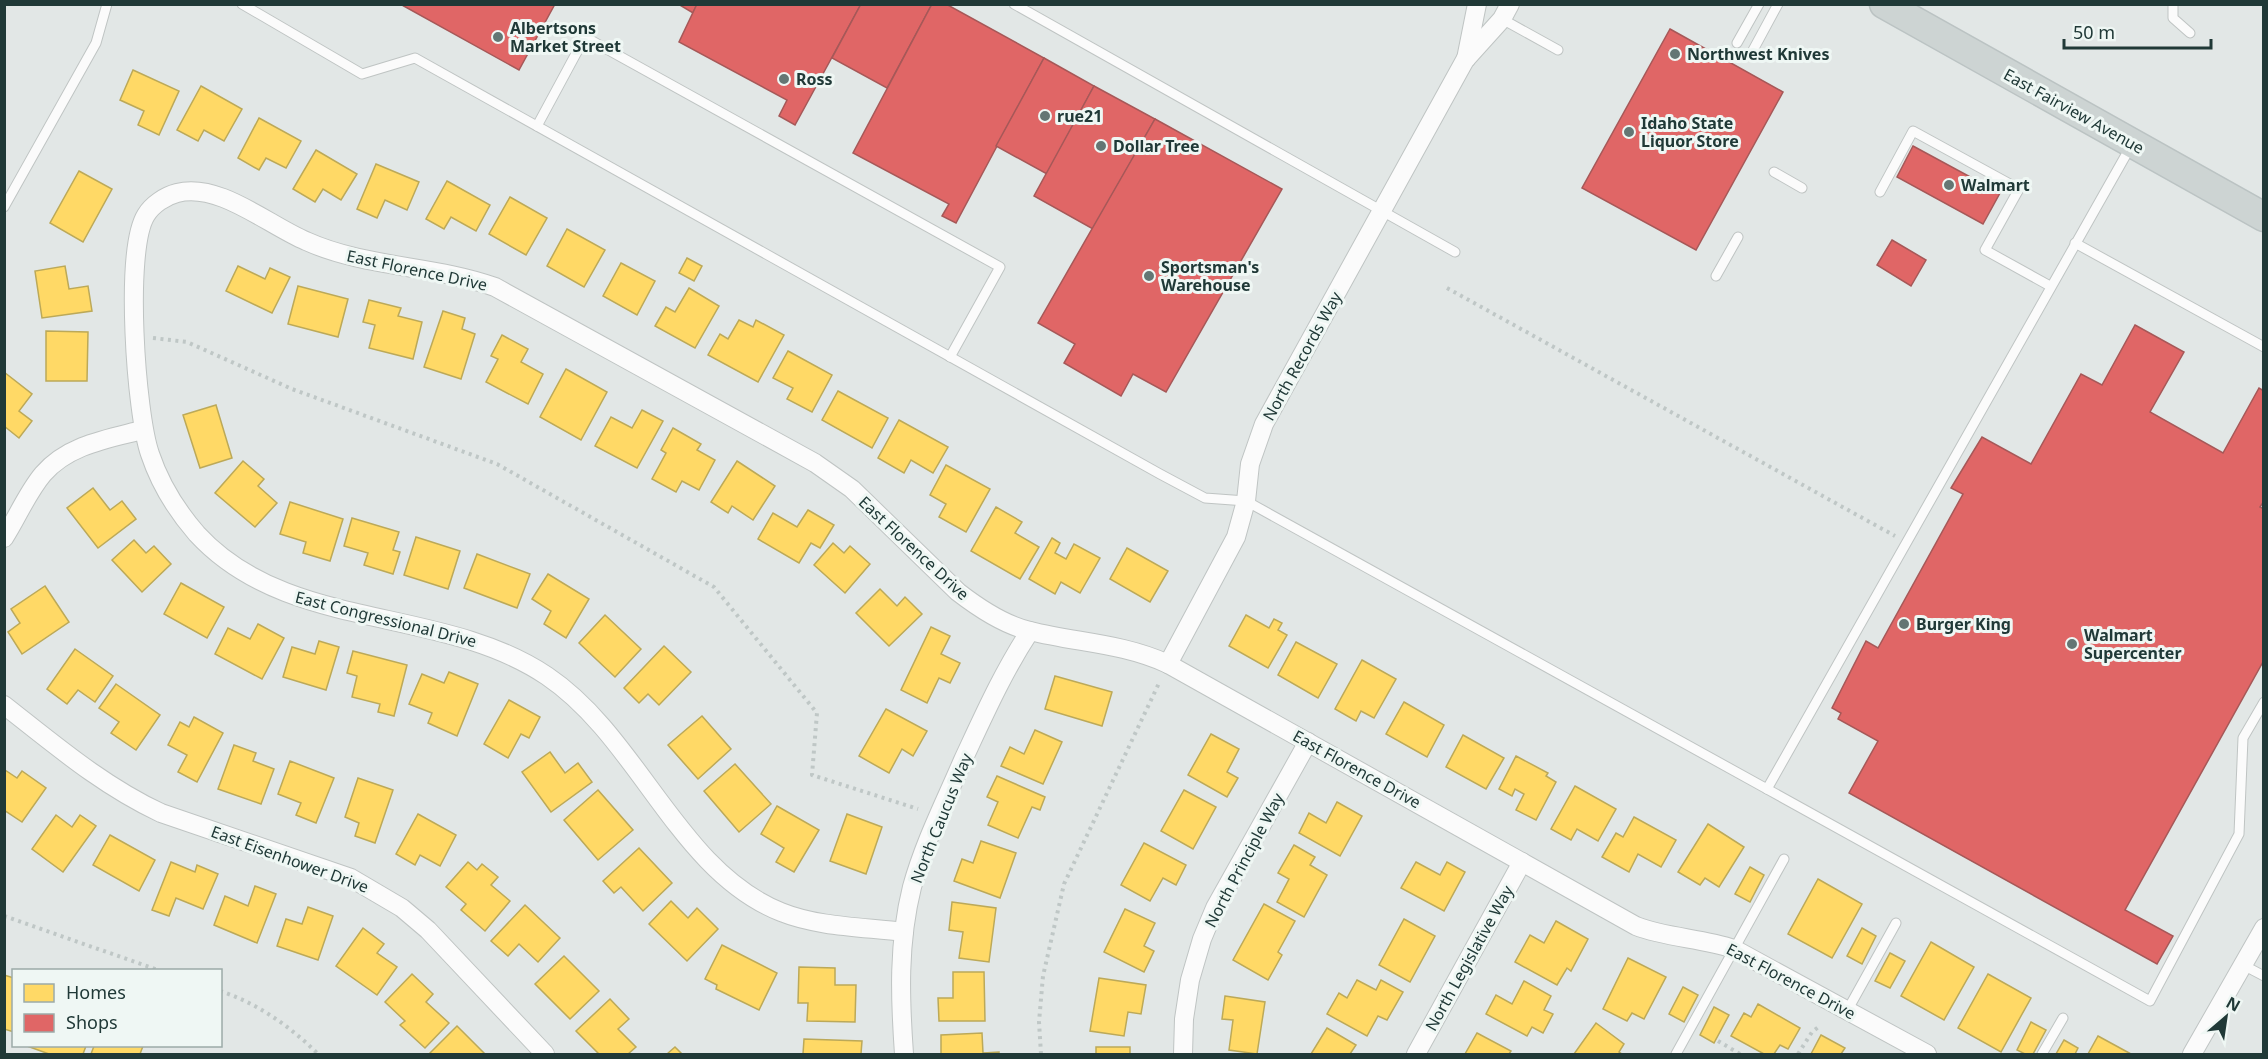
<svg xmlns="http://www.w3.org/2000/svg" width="2268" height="1059" font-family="'Noto Sans',sans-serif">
<rect width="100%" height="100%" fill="#e2e7e6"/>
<g fill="#ffd966" stroke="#bca958" stroke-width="1.5">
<path d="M133,70L179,91L159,135L138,125L144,111L120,100Z"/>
<path d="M201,86L242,109L224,141L204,130L198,141L177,130Z"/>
<path d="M259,118L301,141L286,168L266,158L259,170L238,158Z"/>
<path d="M316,150L357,174L341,200L323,189L315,202L293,189Z"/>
<path d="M376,164L419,182L407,210L385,200L377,218L357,209Z"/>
<path d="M79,171L112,189L83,242L50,223Z"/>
<path d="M447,181L490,205L476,231L451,217L444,229L426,219Z"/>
<path d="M510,197L547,218L526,255L489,234Z"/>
<path d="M567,229L605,250L584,287L547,266Z"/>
<path d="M687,258L702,266L694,281L679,273Z"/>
<path d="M621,263L655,281L637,315L603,296Z"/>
<path d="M65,266L69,289L88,286L92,311L42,318L35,271Z"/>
<path d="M238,266L265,279L270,268L290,277L272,313L226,291Z"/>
<path d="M298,286L348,299L338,337L288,324Z"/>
<path d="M689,288L719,306L695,348L655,326L666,307L675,312Z"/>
<path d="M369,300L401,308L398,316L422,322L413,359L369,348L375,325L363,322Z"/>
<path d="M443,311L465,318L462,329L475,334L461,379L424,367Z"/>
<path d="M739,320L753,327L756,320L784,335L758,382L708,355L720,334L728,339Z"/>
<path d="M46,331L88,332L87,381H46Z"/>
<path d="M502,335L528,349L521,362L543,374L528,404L486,382L498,359L491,356Z"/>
<path d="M788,351L832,375L812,412L787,399L793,388L773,378Z"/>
<path d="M566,369L607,392L581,440L540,417Z"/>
<path d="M4,372L32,394L19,411L32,421L19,438L4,426Z"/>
<path d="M838,391L888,418L872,448L822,420Z"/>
<path d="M216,405L232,458L200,468L183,415Z"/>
<path d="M642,410L663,421L637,468L595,446L611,417L632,428Z"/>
<path d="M899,420L948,447L933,473L911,460L904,473L878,458Z"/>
<path d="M673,428L701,444L697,450L715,460L699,490L682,481L676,492L652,479L666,453L661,450Z"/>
<path d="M243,461L264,479L258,486L277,503L255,527L215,493Z"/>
<path d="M737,461L775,486L753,520L732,506L728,513L711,502Z"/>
<path d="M946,465L990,489L966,532L939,517L946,504L930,495Z"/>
<path d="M93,488L110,510L122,501L136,519L98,548L67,508Z"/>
<path d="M290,502L343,519L330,561L303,553L306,542L280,534Z"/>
<path d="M996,507L1022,522L1015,533L1039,547L1020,579L971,551Z"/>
<path d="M808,510L834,525L820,548L811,543L799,563L758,539L773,513L797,527Z"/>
<path d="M352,518L399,532L393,550L400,552L393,574L364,565L368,553L344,546Z"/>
<path d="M416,537L460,551L448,589L404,575Z"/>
<path d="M1052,538L1060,543L1055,553L1066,559L1074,544L1100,558L1080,593L1061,582L1055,594L1029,579Z"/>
<path d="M134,540L146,553L154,546L171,564L142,592L112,560Z"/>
<path d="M833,543L844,553L850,546L870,564L845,593L814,565Z"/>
<path d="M1127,548L1168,571L1150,602L1110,579Z"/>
<path d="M477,554L530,574L517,608L464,588Z"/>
<path d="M548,574L589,599L566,638L544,624L551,611L532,599Z"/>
<path d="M181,583L224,607L207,638L164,614Z"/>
<path d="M45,586L69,622L22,654L8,632L20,623L11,609Z"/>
<path d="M880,589L897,606L905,597L922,614L889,646L856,613Z"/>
<path d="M605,615L641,649L615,677L579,643Z"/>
<path d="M1246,615L1269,628L1274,619L1282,623L1278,630L1287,635L1268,668L1229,646Z"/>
<path d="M258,624L284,638L262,679L215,654L228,628L250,639Z"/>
<path d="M931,627L950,636L941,654L960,663L950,683L939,678L927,703L901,690Z"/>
<path d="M319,641L339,647L326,690L283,677L292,647L315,654Z"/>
<path d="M1296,642L1337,664L1318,698L1278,675Z"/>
<path d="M664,646L691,672L659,705L648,694L639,703L624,688Z"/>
<path d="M75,649L113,676L95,702L78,690L67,704L47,689Z"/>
<path d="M353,651L407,665L394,716L378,712L380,704L352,697L357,676L347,673Z"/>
<path d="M1362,660L1396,679L1374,718L1361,711L1356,721L1335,709Z"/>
<path d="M449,672L478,684L457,736L428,723L432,713L409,704L422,674L444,683Z"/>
<path d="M1055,676L1112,692L1102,726L1045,709Z"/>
<path d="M116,684L160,715L136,750L111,733L119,722L99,708Z"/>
<path d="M509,700L540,717L529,738L521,734L508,758L484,744Z"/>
<path d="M1404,702L1444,725L1427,757L1386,734Z"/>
<path d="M886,709L927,731L913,756L902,749L889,773L859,756Z"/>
<path d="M702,716L731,749L698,779L668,745Z"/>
<path d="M194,717L223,733L197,782L178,772L187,755L168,745L180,722L189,727Z"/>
<path d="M1035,730L1062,742L1043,784L1001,766L1010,747L1024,754Z"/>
<path d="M1211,734L1239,749L1227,772L1238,778L1227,797L1188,775Z"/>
<path d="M1463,735L1504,758L1486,789L1446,767Z"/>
<path d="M234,745L256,753L253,761L274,769L261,804L218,789Z"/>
<path d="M550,752L565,773L578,763L592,782L551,812L522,772Z"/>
<path d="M1516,756L1548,773L1546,776L1556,782L1536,820L1516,810L1524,794L1515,789L1512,796L1499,789Z"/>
<path d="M290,761L334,778L316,823L296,815L301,803L278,794Z"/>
<path d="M735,764L771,804L739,832L704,791Z"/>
<path d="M5,770L17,778L22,771L46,788L22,822L4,810Z"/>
<path d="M997,776L1045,797L1040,810L1032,807L1018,838L988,825L998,802L987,797Z"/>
<path d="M358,778L393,790L375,843L355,836L359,823L345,817Z"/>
<path d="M1575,786L1616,809L1598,841L1577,829L1571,840L1551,829Z"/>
<path d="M598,790L633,830L598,860L564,820Z"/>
<path d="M1184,790L1216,807L1193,849L1161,831Z"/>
<path d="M1337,802L1362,816L1340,856L1299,833L1309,813L1326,823Z"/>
<path d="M777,806L819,830L794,872L776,862L784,848L761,834Z"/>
<path d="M418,814L456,835L440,866L420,855L415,865L396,854Z"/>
<path d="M847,814L882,827L866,874L830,861Z"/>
<path d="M56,815L72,827L80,815L96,826L63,872L32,849Z"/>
<path d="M1634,817L1676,840L1661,867L1638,854L1629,872L1602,857L1616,833L1623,837Z"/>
<path d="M1708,824L1744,847L1719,887L1705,878L1700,885L1678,872Z"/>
<path d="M110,835L155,860L139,891L93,865Z"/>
<path d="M981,841L1016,853L1000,898L954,881L962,859L973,863Z"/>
<path d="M1144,843L1186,865L1176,885L1163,878L1150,901L1121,885Z"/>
<path d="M1294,845L1315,857L1310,865L1327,875L1304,917L1277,902L1289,879L1278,873Z"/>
<path d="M639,848L672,883L643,911L621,887L614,893L603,881Z"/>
<path d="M171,862L195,872L197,865L218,874L203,909L176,898L169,916L152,910Z"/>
<path d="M468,862L477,870L482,864L498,877L491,885L510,901L485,931L461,910L466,904L446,887Z"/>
<path d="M1416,862L1440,875L1447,862L1465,872L1444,911L1401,888Z"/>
<path d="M1750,867L1764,875L1750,902L1735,894Z"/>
<path d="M1818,879L1862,904L1832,958L1788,934Z"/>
<path d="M255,886L276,894L257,943L214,925L225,896L248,906Z"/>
<path d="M671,901L688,918L697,908L718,929L687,961L649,924Z"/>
<path d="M952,902L996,908L989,962L959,958L963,932L949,930Z"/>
<path d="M1264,904L1295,921L1278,952L1282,955L1268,980L1233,960Z"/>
<path d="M525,905L560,938L538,962L519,944L508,956L491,941Z"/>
<path d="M308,907L333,916L318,960L277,946L286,919L302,924Z"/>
<path d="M1125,909L1155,923L1144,946L1154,951L1144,972L1104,952Z"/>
<path d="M1404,919L1435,936L1410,982L1379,965Z"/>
<path d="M1556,921L1588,939L1571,971L1567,968L1557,985L1515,962L1530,935L1544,943Z"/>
<path d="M363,928L384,944L377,953L397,967L377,995L336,966Z"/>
<path d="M1862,928L1876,936L1862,964L1847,956Z"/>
<path d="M1931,942L1974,967L1944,1020L1901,996Z"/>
<path d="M722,945L777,973L759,1010L716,989L717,985L705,979Z"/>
<path d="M1890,953L1905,961L1890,988L1875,981Z"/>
<path d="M564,956L599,991L570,1019L535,984Z"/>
<path d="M1628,958L1666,977L1644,1019L1632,1013L1627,1021L1603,1009Z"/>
<path d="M799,967L835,968V985H856L855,1022L807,1021L808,1003H798Z"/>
<path d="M953,972H984L985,1021H939L938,998H953Z"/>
<path d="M412,974L433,994L426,1002L449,1023L425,1048L400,1025L405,1021L385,1002Z"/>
<path d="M1988,974L2031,998L2001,1052L1958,1028Z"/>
<path d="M4,975L14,978V1032L4,1029Z"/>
<path d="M1099,978L1146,985L1141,1014L1128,1012L1124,1036L1090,1031Z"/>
<path d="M1357,980L1376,990L1381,980L1403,992L1387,1020L1378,1016L1367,1036L1327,1014L1339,993L1347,998Z"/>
<path d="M1524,981L1551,996L1544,1010L1553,1014L1543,1033L1532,1027L1527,1036L1486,1014L1496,995L1512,1004Z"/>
<path d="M1683,987L1698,995L1684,1022L1669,1014Z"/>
<path d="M1225,996L1265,1002L1257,1054L1229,1050L1233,1020L1222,1019Z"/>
<path d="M610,999L629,1019L618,1029L636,1047L628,1054H599L576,1031Z"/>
<path d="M1758,1004L1800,1028L1788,1049L1780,1045L1774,1054H1764L1731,1036L1744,1013L1751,1017Z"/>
<path d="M1714,1007L1729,1015L1714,1043L1700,1035Z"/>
<path d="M2031,1022L2046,1030L2033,1054H2025L2017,1050Z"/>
<path d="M1596,1023L1624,1044L1619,1052L1622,1054H1574Z"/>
<path d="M457,1026L485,1054H429Z"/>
<path d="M1327,1028L1356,1045L1350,1054H1311Z"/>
<path d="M982,1033L983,1053L999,1052V1054H941V1035Z"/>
<path d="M1477,1033L1511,1051L1509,1054H1465Z"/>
<path d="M1821,1035L1845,1048L1841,1054H1811Z"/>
<path d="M2098,1036L2131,1054H2088Z"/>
<path d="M804,1039L862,1041L861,1054H803Z"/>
<path d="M2064,1040L2078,1048L2075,1054H2056Z"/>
<path d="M27,1046H86L83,1054H49Z"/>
<path d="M94,1046H143L140,1054H91Z"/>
<path d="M675,1047L682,1054H667Z"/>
<rect x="1096" y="1047" width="34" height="7"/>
</g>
<g fill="#e06666" stroke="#a65858" stroke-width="1.5">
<path d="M400,4H555L519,70Z"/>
<path d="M678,4H697L693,13Z"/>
<path d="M697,4H861L795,125L779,116L787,100L679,42Z"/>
<path d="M861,4H932L887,88L832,58Z"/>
<path d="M932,4H946L1044,58L956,223L942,216L949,204L853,153Z"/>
<path d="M1670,29L1783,92L1696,250L1582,188Z"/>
<path d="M1044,58L1094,86L1047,174L996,146Z"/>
<path d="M1094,86L1155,119L1093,229L1034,196Z"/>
<path d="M1155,119L1282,189L1166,392L1133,374L1121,396L1064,363L1075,344L1038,323Z"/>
<path d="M1913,146L2000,193L1983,224L1897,177Z"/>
<path d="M1892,240L1926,260L1911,286L1877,265Z"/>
<path d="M2135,325L2184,352L2150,412L2223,453L2259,388L2264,391V501L2260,507L2264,509V660L2125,910L2173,936L2157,964L1849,793L1878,741L1838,719L1841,713L1832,708L1866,641L1878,648L1963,494L1951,488L1982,437L2031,464L2081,374L2102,385Z"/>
</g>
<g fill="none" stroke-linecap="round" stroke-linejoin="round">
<defs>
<g id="lane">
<path d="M242,4L362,74L415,58L1160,474L1205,498L1246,501L1767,789L2131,146"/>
<path d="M1014,4L1455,252"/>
<path d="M2173,4V18L2190,33"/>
<path d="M1502,19L1558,50"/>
<path d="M1737,43L1759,4"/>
<path d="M1752,52L1778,4"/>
<path d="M537,126L585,37L1000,267L950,357"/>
<path d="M1774,172L1802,188"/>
<path d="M1880,192L1913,131L2019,189L1985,250L2050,286"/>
<path d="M4,207L96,43L107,4"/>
<path d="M2075,243L2264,347"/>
<path d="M1716,276L1738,237"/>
<path d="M1767,789L2150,1001L2239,834L2243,738L2264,702"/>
<path d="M2243,965L2264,976"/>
<path d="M1847,1011L1896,923"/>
<path d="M1676,1054L1784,859"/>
<path d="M2042,1054L2063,1018"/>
</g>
<g id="street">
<path d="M1466,59L1477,4"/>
<path d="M4,538C17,518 27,493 43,474C68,445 107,439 142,430"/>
<path d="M1168,664L1236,537L1246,501L1250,464L1264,424L1465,60L1502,19L1510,4"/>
<path d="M4,705C55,745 103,786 161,813L351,878L402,908L428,930L545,1054"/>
<path d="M904,932C864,927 818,927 781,912C678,871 639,738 547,676C440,604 288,633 197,534C177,511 160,484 150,454C136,414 124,250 146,215C152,205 165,196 177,193C219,182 268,225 306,241C366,268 434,265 495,287L815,463L852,489L958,592C980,609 1004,625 1030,631C1078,643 1122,643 1168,664L1636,926C1667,938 1702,938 1734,949L1927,1054"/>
<path d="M904,1054C900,998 898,943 912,887C924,843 945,802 963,760C984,715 1003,672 1030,631"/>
<path d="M1183,1054L1184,1019L1190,980L1202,939L1215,908L1308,742"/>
<path d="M1416,1054L1522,862"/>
<path d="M2192,1054L2264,928"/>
</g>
<path id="primary" d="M1884,4L2264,217"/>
</defs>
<use href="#lane" stroke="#bfc4c3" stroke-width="11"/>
<use href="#street" stroke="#bfc4c3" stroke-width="20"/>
<use href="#primary" stroke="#bbc3c3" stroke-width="31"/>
<g stroke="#bfc7c6" stroke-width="4" stroke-dasharray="3 4.5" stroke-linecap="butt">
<path d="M1447,288L1895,536"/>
<path d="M153,338L187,342L292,389L497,464L714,587L817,713L812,775L918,809"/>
<path d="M4,916L158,970"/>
<path d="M220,991C257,1003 291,1027 318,1054"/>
<path d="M1718,1041L1740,1054"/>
<path d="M1041,1054L1039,1022L1043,976L1064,884L1160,681"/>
<path d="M1798,1054L1812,1032L1821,1025"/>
</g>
<use href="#lane" stroke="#fbfbfb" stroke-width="9"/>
<use href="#street" stroke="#fbfbfb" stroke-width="18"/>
<use href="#primary" stroke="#cdd4d3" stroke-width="28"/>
</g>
<g fill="#647674" stroke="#eff7f4" stroke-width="2">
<circle cx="498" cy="37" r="6"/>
<circle cx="1675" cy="54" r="6"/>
<circle cx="784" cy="79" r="6"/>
<circle cx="1045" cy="116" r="6"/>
<circle cx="1629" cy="132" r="6"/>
<circle cx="1101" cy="146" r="6"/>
<circle cx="1949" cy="185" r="6"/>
<circle cx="1149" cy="276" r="6"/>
<circle cx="1904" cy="624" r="6"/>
<circle cx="2072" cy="644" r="6"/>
</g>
<g text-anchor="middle" stroke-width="6" stroke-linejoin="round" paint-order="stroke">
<g font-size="16" font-weight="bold" fill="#203937" stroke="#eff7f4" text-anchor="start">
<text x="510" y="34">Albertsons<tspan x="510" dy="18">Market Street</tspan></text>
<text x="1687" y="60">Northwest Knives</text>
<text x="796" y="85">Ross</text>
<text x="1057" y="122">rue21</text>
<text x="1641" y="129">Idaho State<tspan x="1641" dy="18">Liquor Store</tspan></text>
<text x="1113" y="152">Dollar Tree</text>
<text x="1961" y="191">Walmart</text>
<text x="1161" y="273">Sportsman's<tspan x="1161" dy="18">Warehouse</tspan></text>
<text x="1916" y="630">Burger King</text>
<text x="2084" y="641">Walmart<tspan x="2084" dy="18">Supercenter</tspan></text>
</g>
<g font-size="16" fill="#203937" stroke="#eff7f4">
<text transform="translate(2074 111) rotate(29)" y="6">East Fairview Avenue</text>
<text transform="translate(417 270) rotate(12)" y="6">East Florence Drive</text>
<text transform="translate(1302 356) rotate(-61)" y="6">North Records Way</text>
<text transform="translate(914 548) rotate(43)" y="6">East Florence Drive</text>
<text transform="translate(386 619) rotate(14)" y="6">East Congressional Drive</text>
<text transform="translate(1357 769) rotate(29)" y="6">East Florence Drive</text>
<text transform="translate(941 818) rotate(-68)" y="6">North Caucus Way</text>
<text transform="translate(290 859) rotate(20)" y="6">East Eisenhower Drive</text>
<text transform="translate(1244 860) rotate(-62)" y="6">North Principle Way</text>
<text transform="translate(1469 958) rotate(-61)" y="6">North Legislative Way</text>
<text transform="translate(1791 981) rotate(28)" y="6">East Florence Drive</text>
</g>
</g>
<rect width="2268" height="1059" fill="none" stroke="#203937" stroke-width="12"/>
<rect x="12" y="969" width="210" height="78" fill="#eff7f4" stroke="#9caba8" stroke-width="1.5"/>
<rect x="24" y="984" width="30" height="18" fill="#ffd966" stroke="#9caba8" stroke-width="1.5"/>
<text x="66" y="999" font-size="18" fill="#203937">Homes</text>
<rect x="24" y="1014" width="30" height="18" fill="#e06666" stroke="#9caba8" stroke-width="1.5"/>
<text x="66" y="1029" font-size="18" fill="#203937">Shops</text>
<g transform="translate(2226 1017) rotate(29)" stroke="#eff7f4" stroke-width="4.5" paint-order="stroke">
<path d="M0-4.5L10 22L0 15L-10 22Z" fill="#203937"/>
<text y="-9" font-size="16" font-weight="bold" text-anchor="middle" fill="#203937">N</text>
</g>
<path d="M2064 39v9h147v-9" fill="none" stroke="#203937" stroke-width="3"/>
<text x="2073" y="39" font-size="18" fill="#203937" stroke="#eff7f4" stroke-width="4.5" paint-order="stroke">50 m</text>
</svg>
